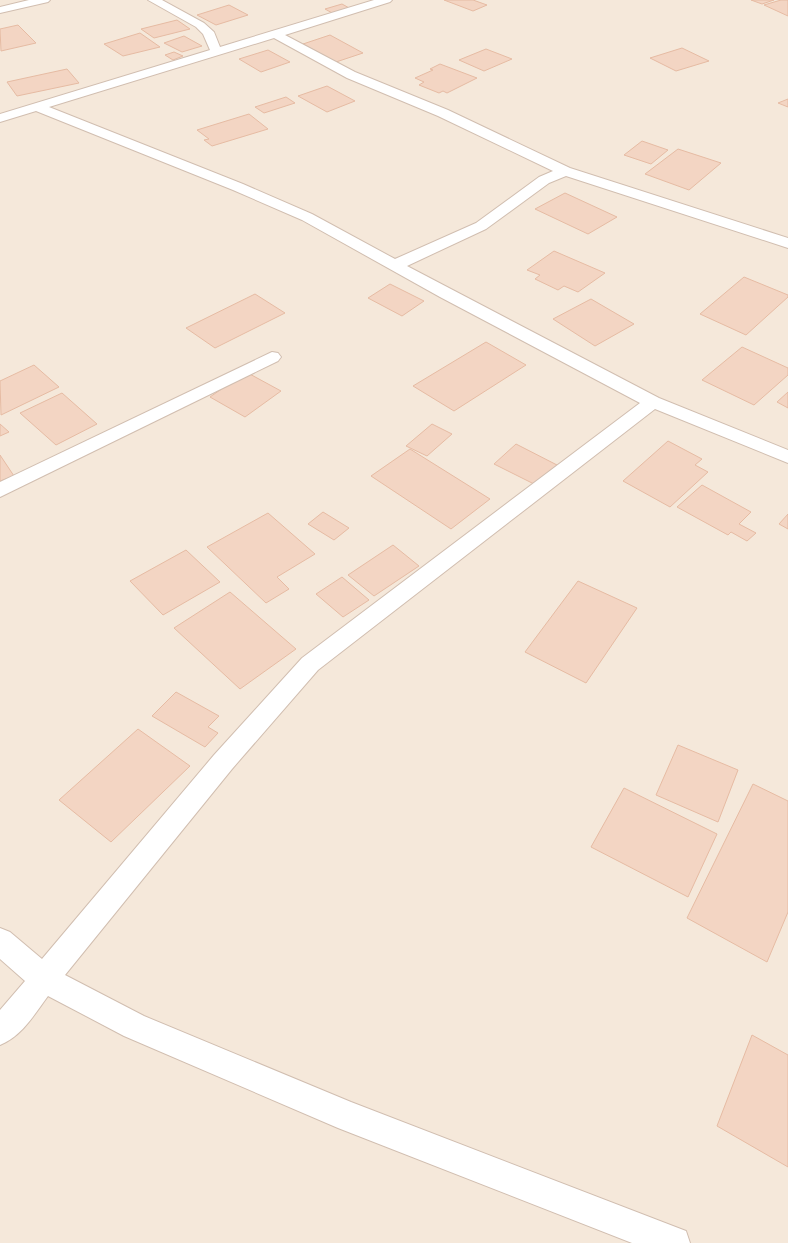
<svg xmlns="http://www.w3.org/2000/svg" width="788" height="1243" font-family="Rubik,sans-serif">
<rect width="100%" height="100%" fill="#fdf6ec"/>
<rect fill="#f5e8da" x="0" y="0" width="788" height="1243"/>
<g fill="#f3d5c3" stroke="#e6bba3">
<path d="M444,0H473L487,5L473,11Z"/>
<path d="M751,0H774L762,4Z"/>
<path d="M781,0H788V16L764,5Z"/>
<path d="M342,4L351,9L334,14L325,9Z"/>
<path d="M229,5L248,15L216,25L197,15Z"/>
<path d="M177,20L190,29L154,38L141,29Z"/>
<path d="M18,25L36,43L1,51L0,29Z"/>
<path d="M140,33L160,47L123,56L104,44Z"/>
<path d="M330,35L363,53L336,62L303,44Z"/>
<path d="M184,36L202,46L182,52L164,43Z"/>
<path d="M682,48L709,61L676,71L650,58Z"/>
<path d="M486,49L512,59L484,71L459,60Z"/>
<path d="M268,50L290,62L261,72L239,59Z"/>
<path d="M174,52L183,56L173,60L165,55Z"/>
<path d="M440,64L477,78L447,93L443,91L439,93L419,85L424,82L415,78L433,70L430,69Z"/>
<path d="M67,69L79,83L17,96L7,82Z"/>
<path d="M327,86L355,101L327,112L298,96Z"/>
<path d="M286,97L295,103L264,113L255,107Z"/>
<path d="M788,99V107L778,103Z"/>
<path d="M249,114L268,129L212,146L204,140L209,139L197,130Z"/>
<path d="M642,141L668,150L651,164L624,155Z"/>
<path d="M678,149L721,163L689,190L645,174Z"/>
<path d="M565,193L617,217L588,234L535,209Z"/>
<path d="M554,251L605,273L578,292L564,286L558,290L535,279L540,275L527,270Z"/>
<path d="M744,277L788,295V297L746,335L700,314Z"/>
<path d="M390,284L424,301L402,316L368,298Z"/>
<path d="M255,294L285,313L215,348L186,328Z"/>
<path d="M591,299L634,324L595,346L553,319Z"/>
<path d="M486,342L526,365L454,411L413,386Z"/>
<path d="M742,347L788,368V375L754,405L702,380Z"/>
<path d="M34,365L59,387L1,415L0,381Z"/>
<path d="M246,372L281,391L245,417L210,397Z"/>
<path d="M788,392V408L777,402Z"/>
<path d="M62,393L97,424L56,445L20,413Z"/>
<path d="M0,424L9,432L0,436Z"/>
<path d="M432,424L452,434L427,456L406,446Z"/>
<path d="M668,441L702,459L695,465L708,472L670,507L623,481Z"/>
<path d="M516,444L557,465L536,485L494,464Z"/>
<path d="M410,449L490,499L451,529L371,476Z"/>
<path d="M0,455L14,476L0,481Z"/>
<path d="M702,485L751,512L739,524L756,533L747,541L731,532L728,535L677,507Z"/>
<path d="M323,512L349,528L334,540L308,524Z"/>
<path d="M268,513L315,554L277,577L289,589L266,603L207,547Z"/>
<path d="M788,514V529L779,524Z"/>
<path d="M393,545L419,566L374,596L348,575Z"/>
<path d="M186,550L220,582L163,615L130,581Z"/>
<path d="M342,577L369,600L343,617L316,594Z"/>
<path d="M578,581L637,608L586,683L525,652Z"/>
<path d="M230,592L296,649L240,689L174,628Z"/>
<path d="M176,692L219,716L208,727L218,733L205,747L152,716Z"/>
<path d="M138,729L190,766L111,842L59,800Z"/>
<path d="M678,745L738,770L718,822L656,795Z"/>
<path d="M753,784L788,801V912L767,962L687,918Z"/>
<path d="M624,788L717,834L688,897L591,847Z"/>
<path d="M752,1035L788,1055V1167L717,1126Z"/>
</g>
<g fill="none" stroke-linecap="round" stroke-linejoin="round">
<defs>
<g id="street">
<path d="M29,0H50L48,2L0,13V7Z"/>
<path d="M148,0H162L204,23L214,32L220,47L374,0H392L390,2L285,35L355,72L448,110L570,168L788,238V248L566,176L549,183L486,229L407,266L659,398L788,450V463L655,409L318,670L232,769L65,975L144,1016L351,1102L686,1231L690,1243H632L338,1128L124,1036L48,996C34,1015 22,1036 0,1045V1010L25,981L0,959V928L10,932L42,959L214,755L302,658L640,403L440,297L302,220L233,190L36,111L0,122V114L210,50L203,34L196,27ZM274,38L347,78L438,116L553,171L539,177L476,223L395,259L312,214L243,184L49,107Z"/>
<path d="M272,352L278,353L281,357L278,361L0,497V482Z"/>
</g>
</defs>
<use href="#street" stroke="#d1beb0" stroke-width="2"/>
<use href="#street" fill="#fff" fill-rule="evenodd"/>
</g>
</svg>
